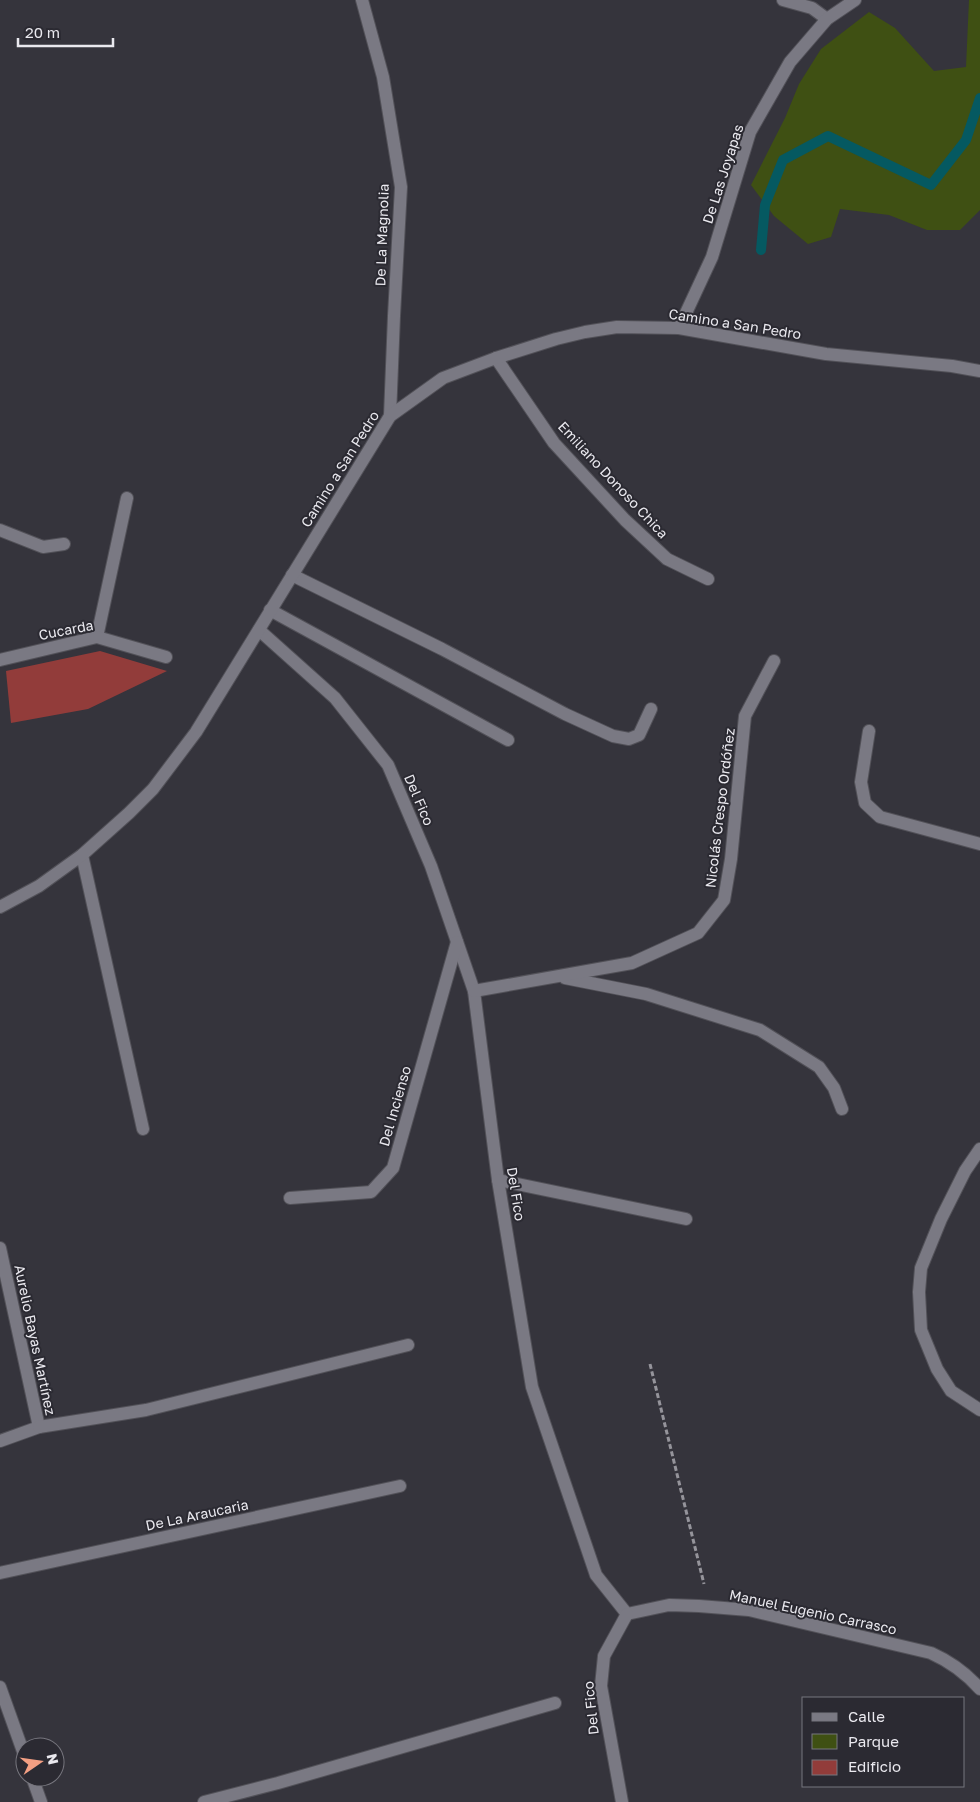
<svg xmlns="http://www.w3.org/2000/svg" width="980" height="1802" font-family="'Golos Text',sans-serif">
<rect width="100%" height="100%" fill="#35343c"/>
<path fill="#3f5013" d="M969,0H980V210L960,230H927L889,215L840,209L831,237L808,244L774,216L751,185L785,118L799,84L821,49L869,12L895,28L934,71L966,67Z"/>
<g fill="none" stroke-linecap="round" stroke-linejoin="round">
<path stroke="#055961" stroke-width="10" d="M761,250L765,205L783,160L828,136L931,185L966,140L980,98"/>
</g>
<path fill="#923c3a" d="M100,651L167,671L88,709L11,723L6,671Z"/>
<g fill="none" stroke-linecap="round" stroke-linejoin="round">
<defs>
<path id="service" d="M0,530L43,547L64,544"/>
<g id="minor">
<path d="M362,0L383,77L401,187L394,316L390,416"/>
<path d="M783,0L812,8L827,19"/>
<path d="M679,328L712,257L750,132L790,62L827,19L855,0"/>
<path d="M496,358L554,443L625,520L667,559L708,579"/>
<path d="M292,575L442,649L565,714L613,736L629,739L639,735L651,709"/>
<path d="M270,610L508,740"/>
<path d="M259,630L335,698L388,765L431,866L474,991L498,1180L532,1387L596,1575L627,1614"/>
<path d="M97,637L127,498"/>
<path d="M0,660L97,637L166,657"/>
<path d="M869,731L861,782L865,803L880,817L980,844"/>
<path d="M82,855L143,1129"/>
<path d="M0,907L39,886L82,855L129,813L153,789L196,732L390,416L443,378L496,358L556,339L585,332L617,327L679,328L826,354L952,366L980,371"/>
<path d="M565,978L646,994L760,1030L819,1067L834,1088L842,1109"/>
<path d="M474,991L632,963L698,933L724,900L731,859L745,716L774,661"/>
<path d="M980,1149L965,1171L941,1219L921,1268L919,1292L921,1330L937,1369L951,1391L980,1410"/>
<path d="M498,1180L686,1219"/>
<path d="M290,1198L371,1192L393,1168L457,942"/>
<path d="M0,1248L39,1427L0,1441"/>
<path d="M39,1427L146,1410L408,1345"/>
<path d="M0,1573L400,1486"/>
<path d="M627,1614L669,1605L699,1606L749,1610L931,1653C951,1662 966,1673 980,1689"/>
<path d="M0,1687L25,1757"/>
<path d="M32,1777L41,1802"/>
<path d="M204,1802L278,1783L555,1703"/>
<path d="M622,1802L601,1686L604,1656L627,1614"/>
</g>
</defs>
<use href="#service" stroke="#525158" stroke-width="14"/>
<use href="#minor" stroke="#525158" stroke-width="14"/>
<path stroke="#95949b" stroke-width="3" stroke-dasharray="5 2.5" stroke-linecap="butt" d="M650,1364L704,1584"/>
<use href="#service" stroke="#7a7983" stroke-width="12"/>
<use href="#minor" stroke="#7a7983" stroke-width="12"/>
</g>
<g text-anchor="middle" stroke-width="4" stroke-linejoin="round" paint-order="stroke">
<g font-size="14" fill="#eae9ef" stroke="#2b2a32">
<text transform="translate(723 174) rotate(-72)" y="5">De Las Joyapas</text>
<text transform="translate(382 235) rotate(-88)" y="5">De La Magnolia</text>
<text transform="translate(735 324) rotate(9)" y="5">Camino a San Pedro</text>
<text transform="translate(340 469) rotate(-58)" y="5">Camino a San Pedro</text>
<text transform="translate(613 480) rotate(47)" y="5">Emiliano Donoso Chica</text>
<text transform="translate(66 630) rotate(-11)" y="5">Cucarda</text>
<text transform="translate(419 800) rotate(67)" y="5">Del Fico</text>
<text transform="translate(720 808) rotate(-83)" y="5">Nicolás Crespo Ordóñez</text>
<text transform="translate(395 1106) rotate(-74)" y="5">Del Incienso</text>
<text transform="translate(516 1194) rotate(81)" y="5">Del Fico</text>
<text transform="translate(35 1340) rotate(78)" y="5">Aurelio Bayas Martínez</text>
<text transform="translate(197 1515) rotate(-12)" y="5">De La Araucaria</text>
<text transform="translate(813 1612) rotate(12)" y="5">Manuel Eugenio Carrasco</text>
<text transform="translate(591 1708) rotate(-96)" y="5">Del Fico</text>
</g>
</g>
<rect x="802" y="1697" width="162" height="90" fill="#2b2a32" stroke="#77767e"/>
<rect x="812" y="1713" width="25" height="8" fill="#7a7983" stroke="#77767e"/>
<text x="848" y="1722" font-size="15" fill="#eae9ef">Calle</text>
<rect x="812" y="1734" width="25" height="15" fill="#3f5013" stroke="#77767e"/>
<text x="848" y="1747" font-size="15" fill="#eae9ef">Parque</text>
<rect x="812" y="1760" width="25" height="15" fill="#923c3a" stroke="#77767e"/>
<text x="848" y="1772" font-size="15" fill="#eae9ef">Edificio</text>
<g transform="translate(40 1762) rotate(77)"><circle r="24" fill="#2b2a32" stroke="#77767e"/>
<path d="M0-4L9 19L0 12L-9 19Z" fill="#f39f83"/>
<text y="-8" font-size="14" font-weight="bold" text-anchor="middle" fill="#eae9ef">N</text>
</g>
<path d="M18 38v8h95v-8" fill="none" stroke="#eae9ef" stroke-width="2.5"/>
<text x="25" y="38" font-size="15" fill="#eae9ef" stroke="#2b2a32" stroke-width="4" paint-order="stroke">20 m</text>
</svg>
